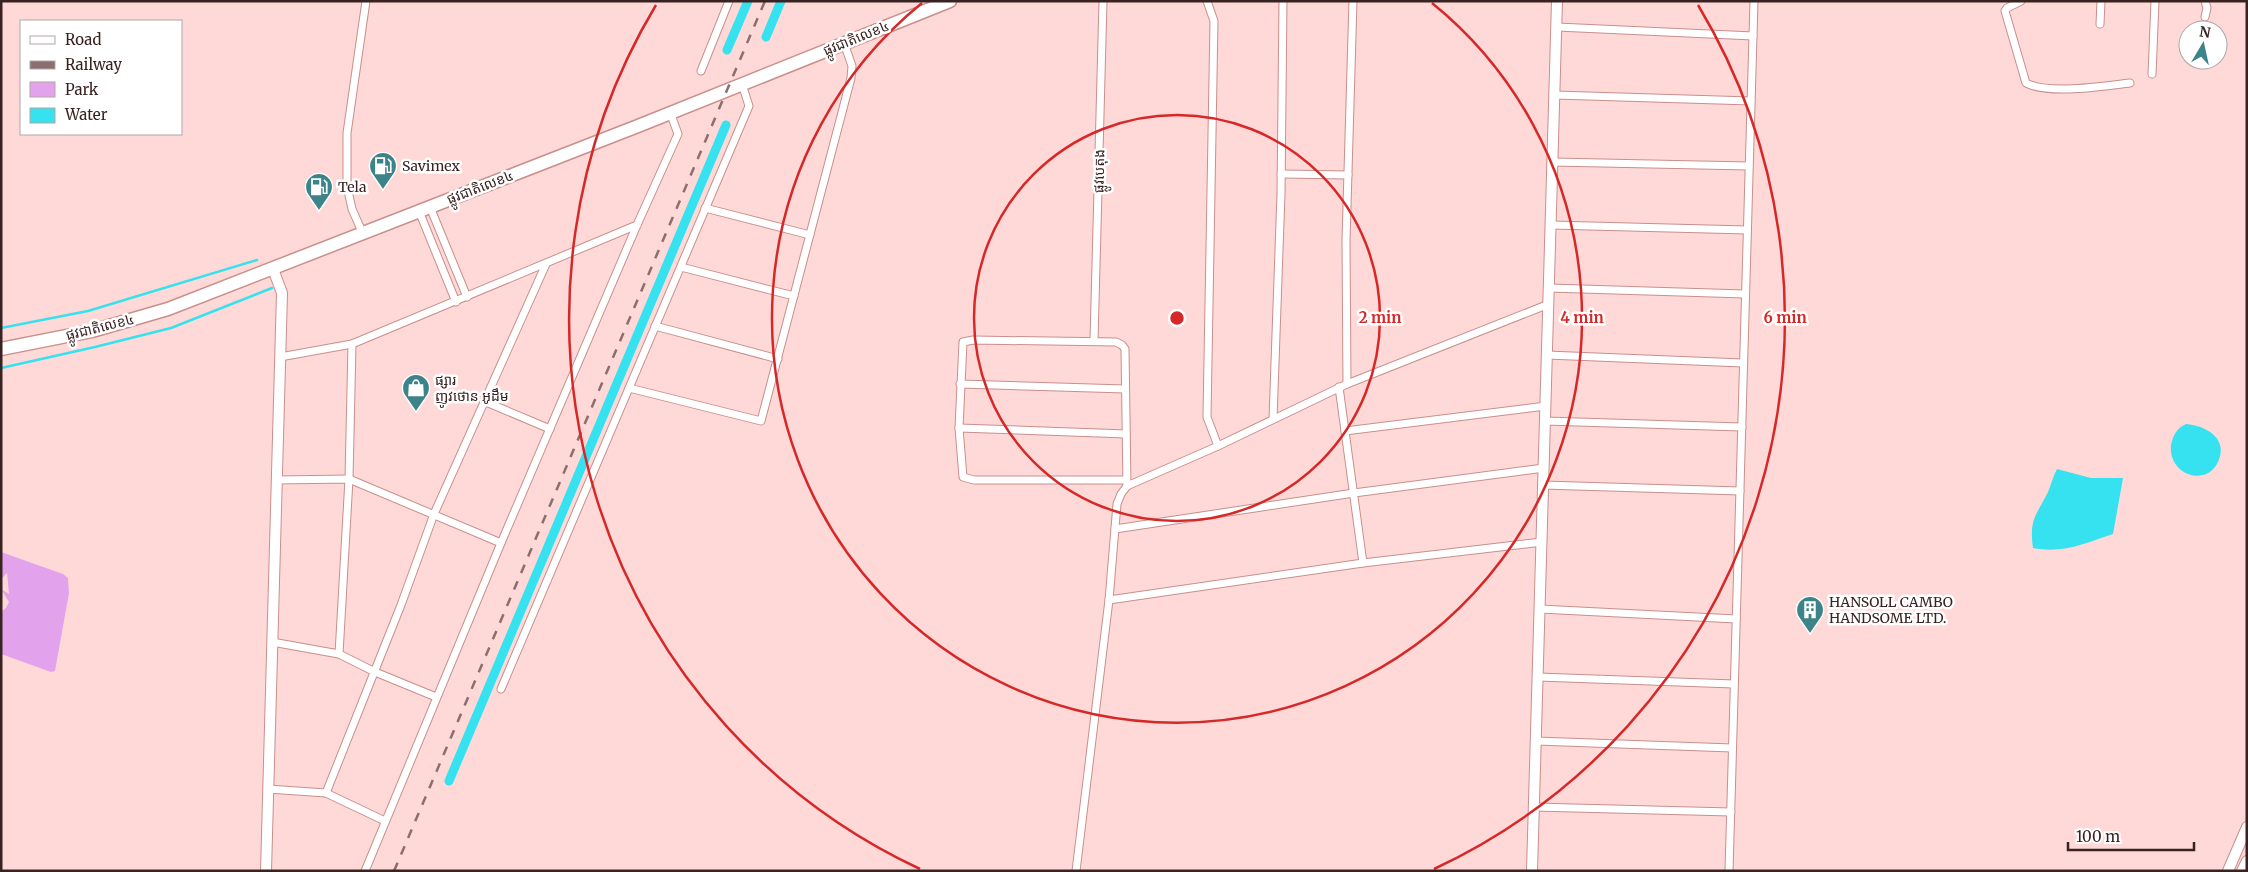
<svg xmlns="http://www.w3.org/2000/svg" width="2248" height="872" font-family="Merriweather,'Noto Sans Khmer',serif">
<rect width="100%" height="100%" fill="#ffd9d7"/>
<path fill="#e3a3ec" d="M1,552L63,574L68,578L69,593L55,671L51,672L1,654V612L6,608L9,602L1,589L9,594L7,573L1,579Z"/>
<g fill="#36e2ef">
<path d="M2186,424C2207,426 2230,439 2217,464C2204,487 2168,474 2171,445C2173,435 2177,428 2186,424Z"/>
<path d="M2057,469L2091,478H2123L2113,534C2085,543 2064,554 2033,548C2029,519 2036,516 2048,492C2051,485 2053,476 2057,469Z"/>
</g>
<g fill="none" stroke-linecap="round" stroke-linejoin="round">
<g stroke="#36e2ef" stroke-width="2.5">
<path d="M1,328L88,311L257,260"/>
<path d="M1,368L95,347L171,328L272,288"/>
</g>
<g stroke="#36e2ef" stroke-width="9">
<path d="M766,37L781,1"/>
<path d="M727,50L748,1"/>
<path d="M449,781L726,125"/>
</g>
<defs>
<g id="street">
<path d="M1207,1L1214,21L1207,417L1218,446"/>
<path d="M2021,1L2007,8L2005,11L2026,83C2049,95 2103,86 2130,83"/>
<path d="M2205,17L2207,8L2205,1"/>
<path d="M2100,24L2101,1"/>
<path d="M1557,27L1753,36"/>
<path d="M701,71L729,1"/>
<path d="M2152,74L2155,1"/>
<path d="M1555,95L1751,101"/>
<path d="M1553,162L1749,166"/>
<path d="M1281,174L1348,175"/>
<path d="M430,207L467,297"/>
<path d="M705,208L810,235"/>
<path d="M419,211L456,302"/>
<path d="M1551,225L1747,230"/>
<path d="M363,234L352,209L347,186V133L366,1"/>
<path d="M681,267L794,296"/>
<path d="M1549,288L1745,294"/>
<path d="M655,326L778,359"/>
<path d="M1094,341L1103,1"/>
<path d="M1547,355L1743,363"/>
<path d="M280,357L352,344"/>
<path d="M960,384L1125,389"/>
<path d="M1347,384L1346,240L1353,1"/>
<path d="M1339,387L1363,563"/>
<path d="M629,388L761,421L851,78L852,66L844,43"/>
<path d="M486,402L550,429"/>
<path d="M1273,419L1281,194L1283,1"/>
<path d="M1545,421L1742,427"/>
<path d="M959,428L1126,434"/>
<path d="M1345,431L1546,406"/>
<path d="M277,480L349,479L501,543"/>
<path d="M1126,480H974L963,477L959,428L963,342L973,340L1116,342L1122,345L1125,349L1127,486"/>
<path d="M1543,485L1740,491"/>
<path d="M1115,529L1354,493L1544,468"/>
<path d="M1109,600L1363,563L1542,542"/>
<path d="M1540,609L1736,619"/>
<path d="M272,642L339,654L375,672L436,697"/>
<path d="M339,654L349,479L352,344L637,225"/>
<path d="M1538,677L1734,684"/>
<path d="M501,689L749,106L742,84"/>
<path d="M1536,741L1732,748"/>
<path d="M268,789L326,793L385,821"/>
<path d="M326,793L401,605L434,514L546,264"/>
<path d="M1534,807L1731,812"/>
<path d="M365,871L501,543L637,225L678,134L670,112"/>
<path d="M1076,871L1109,600L1117,504L1121,494L1127,486L1218,446L1347,384L1549,304"/>
<path d="M1729,871L1754,1"/>
</g>
<g id="secondary">
<path d="M266,871L282,293L273,269"/>
<path d="M1532,871L1557,1"/>
</g>
<g id="primary">
<path d="M2228,871L2247,827"/>
<path d="M2242,871L2247,861"/>
</g>
<path id="highway" d="M1,349L92,331L168,309L638,126L950,1"/>
</defs>
<use href="#street" stroke="#c88f8c" stroke-width="9"/>
<use href="#secondary" stroke="#c88f8c" stroke-width="12"/>
<use href="#primary" stroke="#c88f8c" stroke-width="12"/>
<use href="#highway" stroke="#c88f8c" stroke-width="15"/>
<use href="#street" stroke="#fff" stroke-width="7"/>
<use href="#secondary" stroke="#fff" stroke-width="10"/>
<use href="#primary" stroke="#fff" stroke-width="10"/>
<use href="#highway" stroke="#fff" stroke-width="12"/>
<path stroke="#8b6e6d" stroke-width="2.5" stroke-dasharray="9 9" stroke-linecap="butt" d="M394,871L765,1"/>
</g>
<g fill="none" stroke="#d62828" stroke-width="2.5">
<circle cx="1177" cy="318" r="203"/>
<path d="M1432 3A405 405 0 1 1 922 3"/>
<path d="M920 869A608 608 0 0 1 656 5M1698 5A608 608 0 0 1 1434 869"/>
</g>
<defs>
<symbol id="fuel-pin" viewBox="-11 -11 22 30"><path d="M0 17L-7.5 6A9.5 9.5 0 1 1 7.5 6Z" fill="#3c848a" stroke="#fff"/><path d="M-5.5-6h7V0h2V4h1.3V-2.5L3-4.5l.8-.8L6-3V5H2.5V1h-1V6h-7ZM-4.2-4.7v3.2H.2V-4.7Z" fill="#fff"/></symbol>
<symbol id="shop-pin" viewBox="-11 -11 22 30"><path d="M0 17L-7.5 6A9.5 9.5 0 1 1 7.5 6Z" fill="#3c848a" stroke="#fff"/><path d="M-5-2.5h2.3a2.7 3.5 0 0 1 5.4 0H5L5.5 6h-11ZM-1.5-2.5h3a1.5 2.3 0 0 0-3 0Z" fill="#fff"/></symbol>
<symbol id="building-pin" viewBox="-11 -11 22 30"><path d="M0 17L-7.5 6A9.5 9.5 0 1 1 7.5 6Z" fill="#3c848a" stroke="#fff"/><path d="M-4-6H4V6H1V3H-1V6H-4ZM-2.5-4.3h1.7v1.8h-1.7ZM.8-4.3h1.7v1.8H.8ZM-2.5-1h1.7V.8h-1.7ZM.8-1h1.7V.8H.8Z" fill="#fff"/></symbol>
</defs>
<g fill-rule="evenodd">
<use href="#fuel-pin" x="367" y="150" width="32" height="43"/>
<use href="#fuel-pin" x="303" y="171" width="32" height="43"/>
<use href="#shop-pin" x="400" y="372" width="32" height="43"/>
<use href="#building-pin" x="1794" y="594" width="32" height="43"/>
</g>
<g text-anchor="middle" stroke-width="5" stroke-linejoin="round" paint-order="stroke">
<g font-size="14" fill="#392322" stroke="#fff">
<text transform="translate(856 38) rotate(-22)" y="5">ផ្លូវជាតិលេខ៤</text>
<text transform="translate(1099 171) rotate(-89)" y="5">ផ្លូវបេតុង</text>
<text transform="translate(480 187) rotate(-21)" y="5">ផ្លូវជាតិលេខ៤</text>
<text transform="translate(100 327) rotate(-14)" y="5">ផ្លូវជាតិលេខ៤</text>
</g>
<g font-size="14" fill="#392322" stroke="#fff" text-anchor="start">
<text x="402" y="171">Savimex</text>
<text x="338" y="192">Tela</text>
<text x="435" y="385">ផ្សារ<tspan x="435" dy="16">ញូវថោន អូដឹម</tspan></text>
<text x="1829" y="607">HANSOLL CAMBO<tspan x="1829" dy="16">HANDSOME LTD.</tspan></text>
</g>
</g>
<circle cx="1177" cy="318" r="8" fill="#d62828" stroke="#fff" stroke-width="2.5"/>
<g font-size="15" text-anchor="middle" font-weight="bold" fill="#d62828" stroke="#fff" stroke-width="5" stroke-linejoin="round" paint-order="stroke">
<text x="1380" y="323">2 min</text>
<text x="1582" y="323">4 min</text>
<text x="1785" y="323">6 min</text>
</g>
<rect width="2248" height="872" fill="none" stroke="#392322" stroke-width="5"/>
<rect x="20" y="20" width="162" height="115" fill="#ffffff" stroke="#b0a7a7"/>
<rect x="30" y="36" width="25" height="8" fill="#ffffff" stroke="#b0a7a7"/>
<text x="65" y="45" font-size="15" fill="#392322">Road</text>
<rect x="30" y="61" width="25" height="8" fill="#8b6e6d" stroke="#b0a7a7"/>
<text x="65" y="70" font-size="15" fill="#392322">Railway</text>
<rect x="30" y="82" width="25" height="15" fill="#e3a3ec" stroke="#b0a7a7"/>
<text x="65" y="95" font-size="15" fill="#392322">Park</text>
<rect x="30" y="108" width="25" height="15" fill="#36e2ef" stroke="#b0a7a7"/>
<text x="65" y="120" font-size="15" fill="#392322">Water</text>
<g transform="translate(2203 45) rotate(9)"><circle r="24" fill="#ffffff" stroke="#b0a7a7"/>
<path d="M0-4L9 19L0 12L-9 19Z" fill="#3c848a"/>
<text y="-8" font-size="14" font-weight="bold" text-anchor="middle" fill="#392322">N</text>
</g>
<path d="M2068 842v8h126v-8" fill="none" stroke="#392322" stroke-width="2.5"/>
<text x="2076" y="842" font-size="15" fill="#392322" stroke="#ffffff" stroke-width="4" paint-order="stroke">100 m</text>
</svg>
